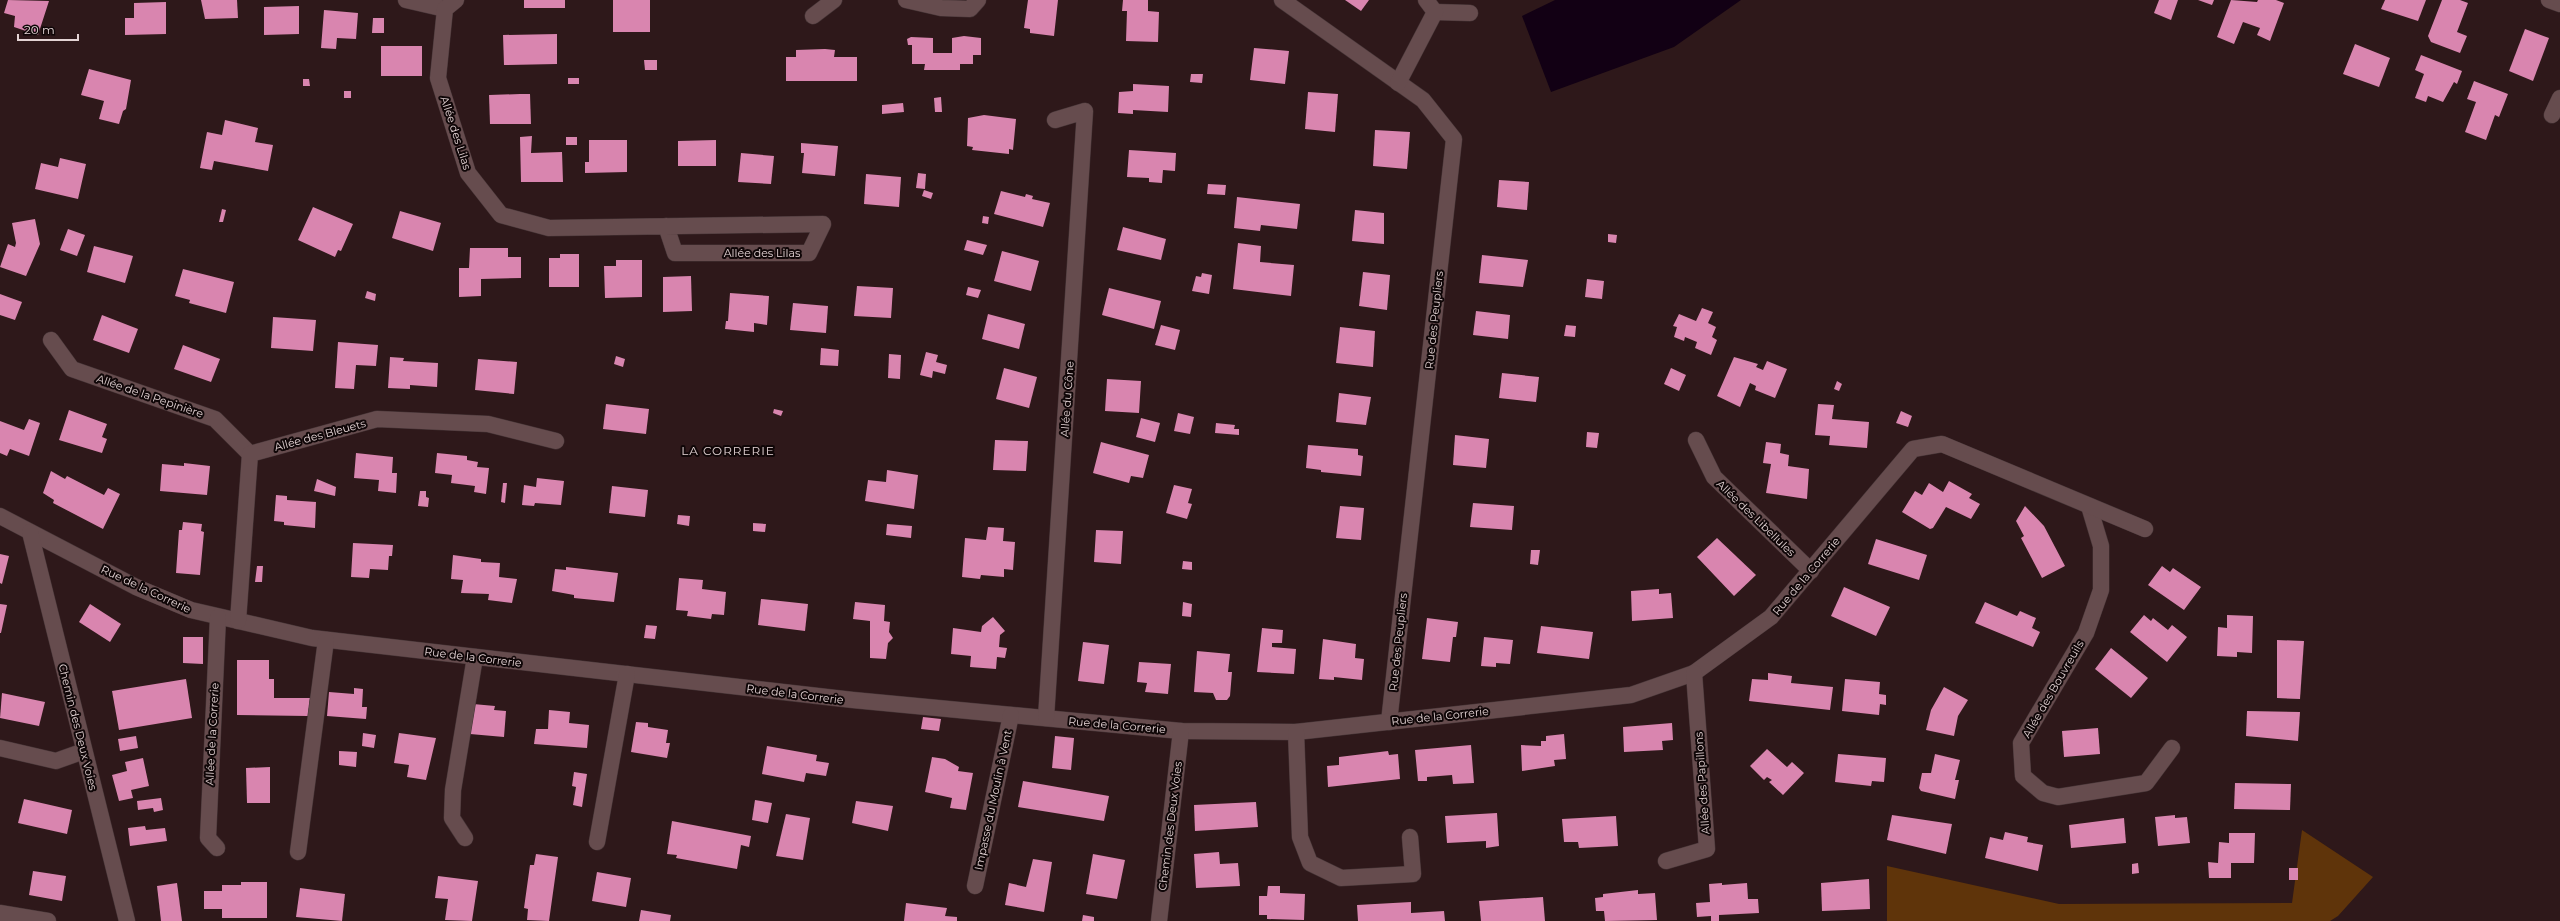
<svg xmlns="http://www.w3.org/2000/svg" width="2560" height="921" font-family="Montserrat,sans-serif">
<rect width="100%" height="100%" fill="#2e181a"/>
<path fill="#5f340a" d="M2302,830L2373,877L2338,916L2330,921H1887V866L2059,904L2292,903Z"/>
<path fill="#120014" d="M1555,0H1741L1674,47L1551,92L1522,16Z"/>
<g fill="#d985af">
<path d="M8,0L49,1L38,35L14,27L15,16L4,13Z"/>
<path d="M201,0H237L238,18L205,19Z"/>
<rect x="524" y="0" width="41" height="8"/>
<rect x="613" y="0" width="37" height="32"/>
<path d="M1028,0H1058L1054,36L1030,33V29L1024,28Z"/>
<path d="M1123,0H1148V11L1159,12L1158,42L1126,41L1127,11H1122Z"/>
<path d="M1345,0H1369L1361,11Z"/>
<path d="M2159,0H2178L2171,20L2154,13Z"/>
<path d="M2198,0H2214L2212,5Z"/>
<path d="M2231,0L2257,2L2258,0H2276L2284,3L2270,41L2257,35L2260,28L2243,22L2234,44L2217,37Z"/>
<path d="M2385,0H2426L2418,21L2381,9Z"/>
<path d="M2442,0H2460L2468,3L2457,32L2467,36L2460,53L2431,42L2428,36Z"/>
<path d="M166,2V34L125,35V18H134V3Z"/>
<path d="M299,6V34L264,35V7Z"/>
<path d="M324,10L358,13L356,39L337,38L336,49L321,48Z"/>
<path d="M373,18H384V33H372Z"/>
<path d="M2525,29L2549,38L2533,81L2509,71Z"/>
<path d="M557,34V64L504,65L503,35Z"/>
<path d="M964,36L981,38V55H973V64H960V70H924L925,64H912V45H908L907,39L911,37L933,38V53H952V38Z"/>
<path d="M2355,44L2390,58L2379,87L2343,74Z"/>
<rect x="381" y="46" width="41" height="30"/>
<path d="M1254,48L1289,51L1285,84L1250,80Z"/>
<path d="M825,49L835,50L834,57H857V81H786V57H796V50Z"/>
<path d="M2421,55L2462,71L2457,84L2454,82L2443,102L2428,96L2426,102L2415,98L2424,74L2415,70Z"/>
<path d="M644,60H657V70H645Z"/>
<path d="M89,69L131,80L126,109L123,111L119,124L99,119L104,101L81,95Z"/>
<path d="M1191,74H1203L1202,83L1190,82Z"/>
<rect x="568" y="78" width="11" height="6"/>
<path d="M303,79H309L310,86H303Z"/>
<path d="M2474,81L2508,94L2499,117L2495,115L2486,140L2465,132L2476,102L2467,99Z"/>
<path d="M1133,84L1169,86L1168,112L1133,110V114L1118,113L1119,92L1133,91Z"/>
<rect x="344" y="91" width="7" height="7"/>
<path d="M1308,92L1338,94L1335,132L1305,129Z"/>
<path d="M520,94H530L531,124H490L489,95Z"/>
<path d="M941,97L942,112H935L934,98Z"/>
<path d="M903,103L904,112L882,114V105Z"/>
<path d="M984,115L1016,119L1013,150L1009,149V154L972,150L973,147L967,146L968,118Z"/>
<path d="M225,120L258,128L255,142L273,145L268,171L214,161L212,170L200,168L207,132L222,135Z"/>
<path d="M1375,130L1410,132L1407,169L1373,166Z"/>
<path d="M532,136L531,153L562,152L563,182H521L520,137Z"/>
<rect x="566" y="137" width="11" height="8"/>
<path d="M589,140H627V172L585,173V162H589Z"/>
<path d="M716,140V166H678V141Z"/>
<path d="M801,143L838,146L835,176L802,173L804,153H801Z"/>
<path d="M1129,150L1176,153L1175,171L1163,170L1162,183L1149,182V178L1127,177Z"/>
<path d="M741,153L774,156L771,184L738,182Z"/>
<path d="M60,158L86,164L78,199L35,189L41,163L58,167Z"/>
<path d="M918,173L926,174L925,189L916,188Z"/>
<path d="M866,174L901,177L899,207L864,204Z"/>
<path d="M1499,180L1529,182L1527,210L1497,207Z"/>
<path d="M1208,184L1226,185L1225,195L1207,194Z"/>
<path d="M924,190L933,193L931,199L922,196Z"/>
<path d="M1001,191L1025,197L1026,194L1033,196L1032,199L1050,203L1043,227L994,214Z"/>
<path d="M1237,197L1300,204L1297,229L1261,225L1260,231L1234,228Z"/>
<path d="M313,207L353,224L341,251L338,250L335,257L298,240Z"/>
<path d="M222,209L226,210L223,222H219Z"/>
<path d="M1355,210L1384,213V244L1352,241Z"/>
<path d="M400,211L441,223L433,251L392,238Z"/>
<path d="M983,216L989,217L988,224L982,223Z"/>
<path d="M35,219L40,244L26,276L0,267L8,244L15,247L16,243L12,223Z"/>
<path d="M1123,227L1166,239L1161,260L1117,250Z"/>
<path d="M68,229L85,235L77,256L60,250Z"/>
<path d="M1608,234L1617,235L1616,243L1608,242Z"/>
<path d="M967,240L987,245L983,255L964,250Z"/>
<path d="M1238,243L1261,246L1260,262L1294,265L1291,296L1233,289Z"/>
<path d="M94,246L133,256L125,283L87,272Z"/>
<path d="M470,248H508V257H521V278L481,279V296L459,297V268H469Z"/>
<path d="M1002,251L1039,261L1031,291L994,281Z"/>
<path d="M560,254H579V287H549V258H560Z"/>
<path d="M1482,255L1528,260L1523,287L1479,283Z"/>
<path d="M616,260H642V297L605,298L604,266H616Z"/>
<path d="M183,269L234,282L226,313L189,303L190,300L175,296Z"/>
<path d="M1363,272L1390,275L1387,310L1359,306Z"/>
<path d="M1202,273L1212,275L1209,294L1192,291L1196,276L1201,277Z"/>
<path d="M691,276L692,311L663,312V277Z"/>
<path d="M1587,279L1604,281L1602,299L1585,297Z"/>
<path d="M857,286L893,288L891,318L854,316Z"/>
<path d="M968,287L981,290L978,298L966,295Z"/>
<path d="M1109,288L1161,301L1154,329L1102,315Z"/>
<path d="M367,291L376,294L375,301L365,298Z"/>
<path d="M730,293L769,296L767,325L754,323V332L725,329L726,321H728Z"/>
<path d="M0,294L22,302L15,320L0,315Z"/>
<path d="M793,303L828,306L826,333L790,330Z"/>
<path d="M1702,308L1713,312L1708,323L1716,327L1712,337L1717,340L1711,355L1695,348L1697,342L1685,337L1684,341L1674,337L1677,327L1673,326L1679,314L1696,321Z"/>
<path d="M1476,311L1510,315L1508,339L1473,335Z"/>
<path d="M988,314L1025,324L1019,349L982,339Z"/>
<path d="M102,315L138,329L129,353L93,340Z"/>
<path d="M273,317L316,320L313,351L271,348Z"/>
<path d="M1161,325L1180,330L1175,350L1155,345Z"/>
<path d="M1566,325L1576,326L1575,337L1564,336Z"/>
<path d="M1340,327L1375,331L1373,367L1336,363Z"/>
<path d="M338,342L378,345L376,366L356,365L354,389L335,388Z"/>
<path d="M183,345L220,359L211,382L174,369Z"/>
<path d="M821,348L839,350L838,366L820,365Z"/>
<path d="M926,352L938,355L936,362L947,365L945,374L933,371L932,378L920,375Z"/>
<path d="M889,354L901,355L900,379L888,378Z"/>
<path d="M616,356L625,359L623,367L614,364Z"/>
<path d="M390,357L404,358L403,361L438,363L437,387L410,385V389L388,388Z"/>
<path d="M1734,357L1758,364L1756,367L1763,370L1767,361L1787,369L1775,398L1755,390L1756,386L1750,383L1740,407L1717,396Z"/>
<path d="M478,359L517,362L514,394L475,390Z"/>
<path d="M1004,368L1037,377L1029,408L996,399Z"/>
<path d="M1671,368L1686,375L1679,391L1664,384Z"/>
<path d="M1502,373L1539,377L1536,402L1499,398Z"/>
<path d="M1107,379L1141,381L1139,413L1105,411Z"/>
<path d="M1837,381L1842,384L1839,391L1834,389Z"/>
<path d="M1339,393L1371,397L1366,425L1336,422Z"/>
<path d="M606,404L649,409L646,434L603,429Z"/>
<path d="M1818,404L1834,405L1832,419L1869,422L1867,448L1829,445L1830,436L1815,435Z"/>
<path d="M774,409L783,411L781,416L773,413Z"/>
<path d="M69,410L107,424L102,437L107,439L102,453L59,440Z"/>
<path d="M1901,411L1912,416L1908,427L1896,423Z"/>
<path d="M1178,413L1194,417L1190,434L1174,431Z"/>
<path d="M1141,418L1160,423L1155,442L1136,437Z"/>
<path d="M29,419L40,423L29,456L10,449L7,456L0,453V421L24,430Z"/>
<path d="M1216,423L1235,425L1234,429H1239V435L1215,433Z"/>
<path d="M1587,432L1599,433L1597,448L1586,447Z"/>
<path d="M1455,435L1489,439L1486,468L1453,465Z"/>
<path d="M995,440L1028,441L1026,471L993,470Z"/>
<path d="M1101,442L1149,455L1143,478L1131,476L1129,483L1093,473Z"/>
<path d="M1766,442L1781,444L1780,453L1789,455L1788,466L1809,469L1807,499L1766,493L1771,464L1763,463Z"/>
<path d="M1308,445L1358,449V455L1363,456L1361,476L1321,472V470L1306,468Z"/>
<path d="M356,453L393,457L392,473H397L396,493L378,491L379,480L354,478Z"/>
<path d="M437,453L467,456V460L478,462L477,467L489,468L486,494L474,492L475,486L451,483L452,475L435,473Z"/>
<path d="M184,463L210,466L207,495L160,491L162,464L184,466Z"/>
<path d="M887,470L918,475L914,509L865,501L868,480L886,482Z"/>
<path d="M51,471L65,479L67,476L104,495L108,488L120,494L103,529L53,503L54,500L43,493Z"/>
<path d="M537,478L564,481L561,505L535,503L534,506L522,505L524,485L536,487Z"/>
<path d="M317,479L336,487L335,496L314,491Z"/>
<path d="M1949,481L1972,494L1969,498L1980,504L1971,519L1946,507L1933,528L1930,529L1902,512L1915,491L1922,495L1929,483L1943,492Z"/>
<path d="M503,483H507L505,503L501,502Z"/>
<path d="M1174,485L1192,489L1188,503L1192,504L1187,519L1166,513Z"/>
<path d="M612,486L648,490L645,517L609,513Z"/>
<path d="M420,491H426V497L429,498L428,507L418,506Z"/>
<path d="M276,495L287,496V500L316,502L315,528L284,525V522L274,521Z"/>
<path d="M1473,503L1514,506L1512,530L1470,527Z"/>
<path d="M1340,506L1364,508L1361,540L1336,538Z"/>
<path d="M2025,506L2044,526L2065,566L2042,578L2021,538L2024,536L2016,521Z"/>
<path d="M678,515L690,516L689,526L677,524Z"/>
<path d="M183,522L202,524L201,531L204,532L200,575L176,573L179,530H182Z"/>
<path d="M753,523L766,524L765,532L753,531Z"/>
<path d="M887,524L912,526L911,538L886,535Z"/>
<path d="M988,527L1004,528L1003,541L1015,542L1013,570L1004,569V577L981,575L980,579L962,577L965,538L986,540Z"/>
<path d="M1096,530L1123,531L1121,564L1094,562Z"/>
<path d="M1717,538L1756,575L1734,596L1697,557Z"/>
<path d="M1876,539L1927,555L1919,580L1868,564Z"/>
<path d="M353,543L393,545L392,556H389L388,570L370,569L369,578L351,577Z"/>
<path d="M1531,550H1540L1538,565L1530,564Z"/>
<path d="M0,554L9,556L2,584L0,583Z"/>
<path d="M453,555L481,559V562L500,563L499,577L517,579L512,603L488,600L489,594L461,593L463,580L451,579Z"/>
<path d="M1183,561L1192,562V570L1182,569Z"/>
<path d="M257,566H263L262,582H255Z"/>
<path d="M2162,566L2170,572L2173,568L2201,587L2184,610L2148,585Z"/>
<path d="M566,567L618,573L614,602L574,598V595L552,591L555,569L566,570Z"/>
<path d="M679,578L703,580L702,589L726,592L724,615L712,614L711,619L687,616L688,611L676,610Z"/>
<path d="M1844,587L1890,607L1876,636L1831,616Z"/>
<path d="M1659,589V594L1671,593L1673,618L1632,621L1631,591Z"/>
<path d="M761,599L808,604L805,631L758,625Z"/>
<path d="M855,602L885,605L884,621L890,622L889,632L893,638L888,643L886,659L870,658V621L853,619Z"/>
<path d="M1183,602L1192,604L1191,617L1182,616Z"/>
<path d="M1985,602L2017,616L2020,611L2036,618L2032,628L2040,632L2033,647L1975,623Z"/>
<path d="M0,604L7,605L1,633H0Z"/>
<path d="M90,604L121,624L110,642L79,622Z"/>
<path d="M2144,615L2151,621L2153,618L2168,630L2172,625L2187,637L2167,662L2130,632Z"/>
<path d="M2227,615L2253,616L2252,653L2237,652V657L2217,656L2218,627L2227,628Z"/>
<path d="M993,617L1005,631L1000,635L999,647L1007,648L1005,658L997,657L996,669L970,667L971,656L951,654L953,628L981,632L982,626Z"/>
<path d="M1427,618L1458,622L1456,637H1453L1450,662L1422,659Z"/>
<path d="M646,625L657,626L655,639L644,638Z"/>
<path d="M1541,626L1593,632L1589,659L1537,653Z"/>
<path d="M1262,628L1283,630L1282,643H1272V647L1296,649L1294,674L1257,672Z"/>
<path d="M183,637H203V664L183,663Z"/>
<path d="M1484,637L1513,640L1510,664L1496,663V667L1481,666Z"/>
<path d="M1323,639L1356,644L1355,658L1364,659L1362,680L1334,677V680L1319,679Z"/>
<path d="M2277,640L2304,641L2300,699L2277,698Z"/>
<path d="M1083,642L1109,645L1104,684L1078,681Z"/>
<path d="M2111,648L2148,678L2131,698L2095,669Z"/>
<path d="M1197,651L1230,654L1228,672H1232L1230,696L1227,700H1216L1213,693L1194,692Z"/>
<path d="M237,660H269V679H274V698H310L308,716L237,715Z"/>
<path d="M1139,662L1171,664L1168,694L1145,692L1147,683L1137,682Z"/>
<path d="M1768,673L1792,676L1791,683L1833,687L1830,710L1749,701L1752,679L1768,680Z"/>
<path d="M186,679L192,718L119,730L112,691Z"/>
<path d="M1845,679L1880,682L1879,694L1886,695V705L1880,704L1879,715L1842,711Z"/>
<path d="M1944,687L1968,700L1958,716L1954,736L1926,730L1931,710Z"/>
<path d="M354,688L363,689L362,707H367L366,719L327,716L329,692L354,694Z"/>
<path d="M2,693L45,702L39,726L0,718Z"/>
<path d="M473,704L495,706L494,710L506,711L504,737L470,734Z"/>
<path d="M549,710L570,712L569,723L589,725L587,748L534,744L536,729H548Z"/>
<path d="M2247,711L2300,712L2298,741L2246,736Z"/>
<path d="M923,717L941,719L939,731L921,729Z"/>
<path d="M636,722L648,723V727L668,730L666,743H670L667,758L631,752Z"/>
<path d="M1672,723L1673,740L1662,741L1663,750L1624,752L1623,727Z"/>
<path d="M2098,728L2100,754L2064,757L2062,731Z"/>
<path d="M363,733L376,735L374,748L362,746Z"/>
<path d="M399,733L436,738L426,780L407,777L409,765L394,763Z"/>
<path d="M1564,734L1566,759L1554,760L1555,766L1522,771L1521,745L1541,746V741H1546V736Z"/>
<path d="M136,736L138,748L120,751L118,739Z"/>
<path d="M1055,736L1074,738L1071,770L1052,768Z"/>
<path d="M1471,745L1474,783L1453,784L1452,775L1427,777V781H1418L1415,750Z"/>
<path d="M767,746L817,755L816,761L829,763L826,776L806,773L804,782L762,774Z"/>
<path d="M1767,749L1787,767L1792,762L1804,773L1783,795L1769,782L1772,780L1767,777L1764,780L1750,766Z"/>
<path d="M339,751L357,752L356,767L339,765Z"/>
<path d="M1388,751L1389,755L1398,754L1400,779L1328,787L1327,766L1339,765V757Z"/>
<path d="M1838,754L1886,758L1884,782L1872,781L1871,786L1835,782Z"/>
<path d="M1935,754L1960,760L1955,780H1959L1955,799L1921,791L1919,788L1922,773H1931Z"/>
<path d="M932,757L945,759L959,767L958,771L973,773L966,810L950,808L952,798L925,792Z"/>
<path d="M143,758L149,786L131,790L133,798L119,801L112,775L127,771L125,762Z"/>
<path d="M270,767V803H247L246,768Z"/>
<path d="M574,772L587,774L582,807L573,805L576,787L572,786Z"/>
<path d="M1023,781L1109,796L1104,821L1018,807Z"/>
<path d="M2235,783L2291,784L2290,810L2234,809Z"/>
<path d="M161,798L163,810L154,812L153,808L138,810L137,801Z"/>
<path d="M24,799L72,810L67,834L18,823Z"/>
<path d="M755,800L772,803L768,823L752,820Z"/>
<path d="M856,801L893,806L888,831L852,823Z"/>
<path d="M1256,802L1258,827L1195,831L1194,805Z"/>
<path d="M1497,813L1499,846L1486,848V841L1447,843L1445,816Z"/>
<path d="M786,814L810,818L803,860L776,856Z"/>
<path d="M1892,815L1952,824L1946,854L1887,840Z"/>
<path d="M2175,815V818L2187,817L2190,843L2158,846L2155,817Z"/>
<path d="M1616,816L1618,846L1579,848L1578,842H1564L1562,819Z"/>
<path d="M2124,818L2126,843L2071,848L2069,825Z"/>
<path d="M672,821L751,836L749,847L741,845L737,869L676,858L677,855L667,854Z"/>
<path d="M145,826L146,830L165,828L167,841L130,846L128,828Z"/>
<path d="M2005,832L2028,837L2027,842L2043,845L2038,871L1985,858L1990,837L2003,840Z"/>
<path d="M2229,833H2255L2254,863H2231V878H2209L2208,862L2218,863L2219,842L2229,843Z"/>
<path d="M1219,852L1220,864L1238,863L1240,886L1196,888L1194,854Z"/>
<path d="M536,854L558,857L549,921L527,920L528,909L524,908L530,865H534Z"/>
<path d="M1093,854L1125,860L1117,899L1086,894Z"/>
<path d="M1033,859L1052,862L1044,912L1005,905L1009,883L1026,887Z"/>
<path d="M2138,863L2139,873L2132,874V864Z"/>
<rect x="2289" y="868" width="9" height="12"/>
<path d="M33,871L66,876L62,901L29,895Z"/>
<path d="M597,872L631,878L626,907L592,901Z"/>
<path d="M438,876L478,881L472,921L445,920L448,899L435,898Z"/>
<path d="M1869,879L1870,909L1822,911L1821,883Z"/>
<path d="M241,882H267V918H222V909H204V891H222V885H241Z"/>
<path d="M177,883L182,921H161L157,886Z"/>
<path d="M1722,883V885L1747,883L1748,899H1758L1759,913L1719,915V921H1711V916L1697,917L1696,903L1710,902L1709,884Z"/>
<path d="M1268,886H1280V893L1305,894L1304,920L1267,919V915H1259V896H1267Z"/>
<path d="M300,888L345,894L342,921L296,917Z"/>
<path d="M1638,890V894L1655,893L1657,920L1605,921L1604,911H1596L1595,898L1603,897V894Z"/>
<path d="M1543,897L1545,921H1481L1479,901Z"/>
<path d="M1411,902V913L1444,911L1445,921H1358L1357,905Z"/>
<path d="M906,903L947,908L945,916L957,917V921H904Z"/>
<path d="M641,910L671,915L670,921H639Z"/>
<path d="M1083,915L1094,917V921H1082Z"/>
</g>
<g fill="none" stroke-linecap="round" stroke-linejoin="round">
<defs>
<g id="street">
<path d="M406,0L445,9"/>
<path d="M456,0L445,9L438,78L468,173L501,215L549,228L823,224L809,253H675L666,226"/>
<path d="M906,0L941,8L970,9L978,0"/>
<path d="M1282,0L1423,100L1454,139L1389,722"/>
<path d="M2549,0L2560,4"/>
<path d="M1435,12L1470,13"/>
<path d="M813,16L834,0"/>
<path d="M1398,83L1435,12L1426,0"/>
<path d="M2552,115L2560,98"/>
<path d="M51,340L72,369L215,419L250,454"/>
<path d="M1696,440L1714,477L1811,571"/>
<path d="M2089,506L2101,546V590L2086,633L2021,743L2023,776L2043,793L2058,797L2146,783L2172,748"/>
<path d="M0,516L136,587L191,610L312,638L853,700L1181,731L1296,732L1631,695L1694,673L1771,617L1913,449L1942,444L2145,529"/>
<path d="M30,532L127,921"/>
<path d="M238,621L250,454L377,419L488,424L556,441"/>
<path d="M1046,718L1085,111L1055,120"/>
<path d="M1296,732L1300,837L1310,863L1341,878L1413,874L1410,837"/>
<path d="M0,748L56,761L84,751"/>
<path d="M465,838L452,818L453,790L475,657"/>
<path d="M597,842L627,674"/>
<path d="M217,848L208,838L218,617"/>
<path d="M298,852L326,640"/>
<path d="M1666,861L1707,849L1694,673"/>
<path d="M975,886L1011,715"/>
<path d="M0,913L48,921"/>
<path d="M1159,921L1181,731"/>
</g>
</defs>
<use href="#street" stroke="#463537" stroke-width="17"/>
<use href="#street" stroke="#664c4e" stroke-width="16"/>
</g>
<g text-anchor="middle" stroke-width="4" stroke-linejoin="round" paint-order="stroke">
<g font-size="11" fill="#e3d3d4" stroke="#0f0607">
<text transform="translate(456 133) rotate(72)" y="4">Allée des Lilas</text>
<text x="762" y="257">Allée des Lilas</text>
<text transform="translate(1434 320) rotate(-84)" y="4">Rue des Peupliers</text>
<text transform="translate(150 396) rotate(19)" y="4">Allée de la Pepinière</text>
<text transform="translate(1067 399) rotate(-86)" y="4">Allée du Cône</text>
<text transform="translate(320 435) rotate(-15)" y="4">Allée des Bleuets</text>
<text transform="translate(1756 518) rotate(44)" y="4">Allée des Libellules</text>
<text transform="translate(1806 576) rotate(-50)" y="4">Rue de la Correrie</text>
<text transform="translate(146 589) rotate(25)" y="4">Rue de la Correrie</text>
<text transform="translate(1398 642) rotate(-84)" y="4">Rue des Peupliers</text>
<text transform="translate(473 657) rotate(7)" y="4">Rue de la Correrie</text>
<text transform="translate(2053 689) rotate(-60)" y="4">Allée des Bouvreuils</text>
<text transform="translate(795 694) rotate(7)" y="4">Rue de la Correrie</text>
<text transform="translate(1440 716) rotate(-6)" y="4">Rue de la Correrie</text>
<text transform="translate(1117 725) rotate(5)" y="4">Rue de la Correrie</text>
<text transform="translate(78 727) rotate(76)" y="4">Chemin des Deux Voies</text>
<text transform="translate(212 734) rotate(-87)" y="4">Allée de la Correrie</text>
<text transform="translate(1702 783) rotate(-94)" y="4">Allée des Papillons</text>
<text transform="translate(993 800) rotate(-78)" y="4">Impasse du Moulin à Vent</text>
<text transform="translate(1170 826) rotate(-83)" y="4">Chemin des Deux Voies</text>
</g>
<g font-size="12" letter-spacing="1" fill="#e3d3d4" stroke="#0f0607">
<text x="728" y="455">LA CORRERIE</text>
</g>
</g>
<path d="M18 34v6h60v-6" fill="none" stroke="#e3d3d4" stroke-width="2"/>
<text x="24" y="34" font-size="12" fill="#e3d3d4" stroke="#0f0607" stroke-width="3" paint-order="stroke">20 m</text>
</svg>
